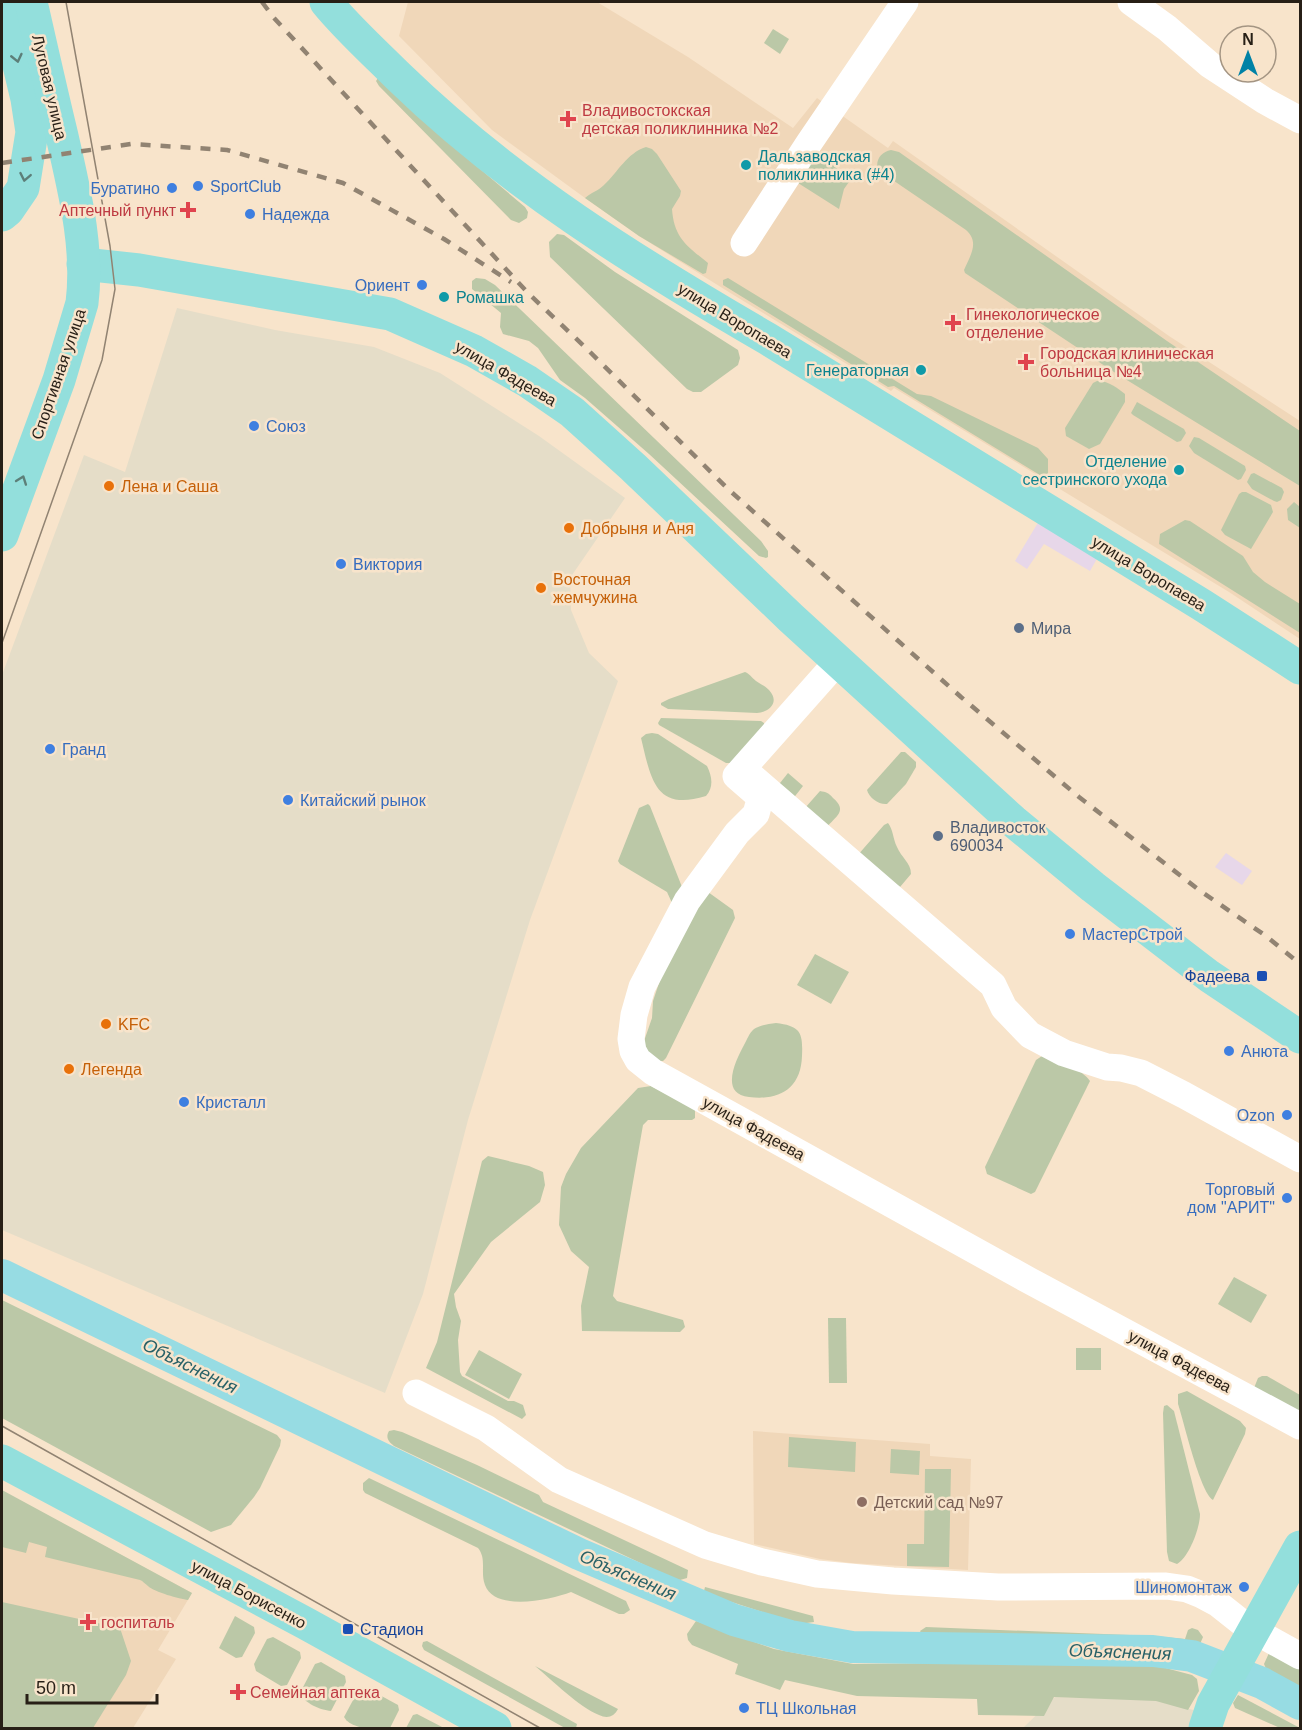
<svg xmlns="http://www.w3.org/2000/svg" width="1302" height="1730" font-family="Arial,sans-serif">
<rect width="100%" height="100%" fill="#f8e4cb"/>
<g fill="#e5ddc8">
<path d="M177,308L275,330L374,347L440,373L539,436L625,498L570,578L571,610L589,653L618,681L530,920L468,1120L423,1294L385,1393L2,1230V675L84,455L125,472Z"/>
<path d="M1055,1697L1155,1699L1200,1712L1194,1728H1023Z"/>
</g>
<g fill="#e7d7e9">
<path d="M1039,521L1098,557L1090,571L1044,544L1027,569L1015,561Z"/>
<path d="M1226,853L1252,871L1242,885L1215,867Z"/>
</g>
<g fill="#f0d7b9">
<path d="M408,2H597L688,57L793,128L817,98L888,148L893,141L1169,336L1300,421V639L1229,592L894,388L891,391L732,294L639,236L585,198L492,130L399,36Z"/>
<path d="M753,1431L930,1444V1456L971,1459L968,1570L851,1563L820,1559L754,1544Z"/>
<path d="M2,1491L192,1593L158,1650L176,1659L133,1728H2Z"/>
</g>
<g fill="#bbc8a7">
<path d="M773,29L789,39L780,54L764,43Z"/>
<path d="M378,78L454,147L525,207L528,212L527,218L519,223L511,220L379,86L376,81Z"/>
<path d="M807,146L851,179L844,189L839,209L787,176Z"/>
<path d="M646,147L652,149L657,154L681,191L680,196L672,209C674,238 687,246 708,263L706,273L703,274L639,236L585,198C592,192 598,191 604,185C618,172 627,153 646,147Z"/>
<path d="M891,150L899,152L1167,341L1300,431V486L1117,374L965,273L964,270C970,256 980,242 966,230L878,170C875,160 881,152 891,150Z"/>
<path d="M557,234L564,235L615,272L738,350L740,358L738,365L701,392H693L687,389L550,257L549,242Z"/>
<path d="M476,278L485,279L495,285L761,541L768,551V557L766,558L759,556L649,454L585,398L560,380L538,348L529,341L503,334L500,327L501,313L472,289V281Z"/>
<path d="M728,278L917,394L931,396L1038,448L1048,459V480L894,386L888,387L723,285V280Z"/>
<path d="M1097,381C1107,380 1118,388 1125,394V402L1100,444L1089,449L1066,436L1065,428L1093,383Z"/>
<path d="M1137,402L1184,429L1186,433L1181,441L1177,442L1133,415L1131,413Z"/>
<path d="M1194,437L1199,438L1245,466L1246,470L1241,479L1238,480L1194,453L1189,446Z"/>
<path d="M1254,473L1282,488L1284,492L1281,500L1277,502L1274,501L1252,489L1247,482L1251,474Z"/>
<path d="M1242,492H1246L1271,505L1273,512L1251,549L1225,535L1221,530L1239,494Z"/>
<path d="M1294,502L1300,507V528L1288,520L1287,509Z"/>
<path d="M1185,520L1190,521L1243,556L1253,572L1265,582L1300,604V633L1159,544L1160,534Z"/>
<path d="M745,672C750,674 751,677 756,681C760,684 765,686 769,690C780,702 770,712 757,713L668,709L661,705V703L669,699Z"/>
<path d="M661,718L761,721L764,723V729L732,763H726L659,725L658,723Z"/>
<path d="M652,733L658,734L707,766C712,776 714,787 706,796C655,812 651,779 641,738L646,734Z"/>
<path d="M901,752H905L916,762V767L906,784L887,804C879,805 869,798 867,790Z"/>
<path d="M788,773L803,786L792,800L776,788Z"/>
<path d="M820,791C826,792 829,793 833,798C848,811 836,816 826,828L805,808Z"/>
<path d="M648,804L650,806L682,887L672,903L667,892L620,864L618,861L639,808Z"/>
<path d="M888,823C893,829 893,839 897,847C901,857 911,863 911,874L900,887L857,856L884,825Z"/>
<path d="M708,892L733,910L735,918L666,1058L663,1061H653L643,1044L652,1018L653,1001L669,953Z"/>
<path d="M815,954L849,972L831,1004L797,985Z"/>
<path d="M776,1023C801,1026 803,1033 802,1056C801,1088 780,1101 749,1097C719,1094 736,1060 744,1045C747,1040 749,1033 754,1029C760,1025 768,1024 776,1023Z"/>
<path d="M1042,1056C1054,1057 1083,1070 1090,1081L1035,1192L1031,1194L987,1174L985,1167L1036,1060Z"/>
<path d="M651,1086L695,1109V1118L692,1120H648L643,1125L613,1296L617,1301L683,1320L685,1327L680,1332L582,1331L581,1306L589,1267L571,1251L559,1225L561,1187L566,1174L581,1148L638,1088Z"/>
<path d="M488,1156L529,1166L543,1172L545,1185L540,1202L491,1242L454,1294L456,1307L461,1321L458,1340L460,1372L462,1376L508,1401H514L523,1405L526,1415L522,1419L426,1368L437,1342L482,1161Z"/>
<path d="M1234,1277L1267,1295L1251,1323L1218,1304Z"/>
<path d="M2,1300L277,1435L281,1440L280,1446L260,1488L254,1497L231,1525L211,1532L2,1418Z"/>
<path d="M828,1318H846L847,1383H829Z"/>
<rect x="1076" y="1348" width="25" height="22"/>
<path d="M479,1350L522,1374L509,1399L465,1375Z"/>
<path d="M1262,1376H1267L1300,1395V1408L1298,1411L1254,1388L1258,1378Z"/>
<path d="M1187,1391L1240,1421L1246,1428L1245,1434L1213,1500C1200,1492 1184,1422 1178,1404V1394Z"/>
<path d="M1167,1405L1174,1411L1200,1514C1200,1528 1189,1557 1177,1564L1169,1561L1167,1552L1163,1413L1164,1406Z"/>
<path d="M394,1430L402,1432L477,1465L539,1495L543,1502L688,1570L687,1578L680,1580L672,1578L394,1446C389,1442 385,1438 389,1431Z"/>
<path d="M789,1437L856,1442L855,1472L788,1467Z"/>
<path d="M891,1449L920,1451L919,1475L890,1473Z"/>
<path d="M925,1469H951L949,1567L907,1566V1544H924Z"/>
<path d="M369,1478L626,1601L630,1610L624,1614H619L571,1592C550,1600 495,1612 485,1585C480,1572 487,1559 478,1548L365,1493L363,1490V1483Z"/>
<path d="M2,1490L192,1593L188,1600C180,1599 154,1592 148,1586C145,1584 143,1581 140,1580L45,1557L47,1547L29,1542L26,1553L2,1547Z"/>
<path d="M705,1587L813,1616L814,1622L799,1624L707,1594L704,1591Z"/>
<path d="M2,1602L120,1628L131,1661L126,1675L93,1728H2Z"/>
<path d="M235,1616L254,1627L255,1633L242,1657L236,1658L219,1648Z"/>
<path d="M696,1621L774,1649L853,1664L1078,1662L1154,1665L1192,1675L1197,1679L1199,1691L1188,1710L1156,1701L1054,1697L1044,1716L978,1715L977,1699L857,1696L785,1680L780,1690L735,1674L738,1664L692,1645L688,1640L687,1634Z"/>
<path d="M926,1627L1154,1636L1185,1639L1188,1630L1192,1628L1198,1630L1203,1637L1200,1644L1194,1646L1154,1641L922,1634L920,1631Z"/>
<path d="M273,1637L300,1652L301,1658L287,1685L281,1686L256,1671L254,1664L267,1639Z"/>
<path d="M427,1641L577,1724L576,1728H565L424,1650L422,1646L423,1642Z"/>
<path d="M1269,1653L1300,1665V1688L1267,1671L1264,1664Z"/>
<path d="M321,1662L345,1676L346,1682L331,1711C320,1710 304,1703 300,1693L315,1664Z"/>
<path d="M535,1666L618,1709C614,1717 607,1719 599,1715C579,1707 552,1680 535,1666Z"/>
<path d="M365,1687L398,1705L399,1710L390,1728C375,1729 351,1730 344,1717L359,1689Z"/>
<path d="M1238,1695L1300,1728H1280L1235,1708L1233,1703Z"/>
<path d="M417,1714L444,1728H406L413,1715Z"/>
</g>
<g fill="none" stroke-linecap="round" stroke-linejoin="round">
<path stroke="#97dce3" stroke-width="32" d="M2,1275L579,1554L734,1620L790,1636L852,1647L1153,1651L1192,1656L1262,1683L1300,1704"/>
<g stroke="#fff" stroke-width="27">
<path d="M1131,2L1167,28L1210,65L1265,101L1300,120"/>
<path d="M744,243L809,143L905,2"/>
<path d="M838,661L736,776L759,796V803L756,814L737,833L687,901L642,987L634,1015L631,1039L633,1051L638,1060L653,1072L1030,1281L1300,1426"/>
<path d="M750,775L993,985L1004,1008L1030,1035L1064,1053L1107,1067L1121,1068L1141,1073L1184,1095L1300,1159"/>
<path d="M416,1393L486,1428L559,1480L705,1545L762,1562L817,1574L893,1581L998,1587L1166,1586L1187,1589L1202,1595L1217,1603L1246,1626L1300,1656"/>
</g>
<g stroke="#93dfdc" stroke-width="33">
<path d="M326,2C348,29 374,52 399,77C508,183 637,263 768,339L1202,605L1300,668"/>
<path d="M2,215L8,210L23,188L32,132L27,99L4,2"/>
<path d="M83,264L139,270L390,314L474,351L527,381L572,412L633,467L791,618L1013,821L1093,887L1209,976L1300,1037"/>
<path d="M2,535L59,380L82,303C89,247 74,190 62,136C51,91 41,46 31,2"/>
<path d="M2,1461L305,1623L495,1728"/>
<path d="M1205,1728L1213,1704L1300,1547"/>
</g>
<g stroke="#918372" stroke-width="1.5">
<path d="M2,643L102,360L115,289L110,246L66,2"/>
<path d="M2,1426L540,1728"/>
</g>
<g stroke="#918372" stroke-width="4.5" stroke-dasharray="10 10" stroke-linecap="butt">
<path d="M262,2L274,18L528,293L585,347L728,489L961,697L1079,797L1199,890L1266,936L1300,964"/>
<path d="M2,163L131,144L227,150L343,183L444,239L511,282"/>
</g>
</g>
<defs><path id="oneway-chevron" d="M-2-3.5L2.5 0L-2 3.5" fill="none" stroke-width="1.6" stroke-linecap="round" stroke-linejoin="round" transform="scale(1.5)"/></defs>
<g stroke="#5d7f79">
<use href="#oneway-chevron" transform="translate(17 58) rotate(77)"/>
<use href="#oneway-chevron" transform="translate(25 177) rotate(101)"/>
<use href="#oneway-chevron" transform="translate(22 480) rotate(-70)"/>
</g>
<g fill="#e0444e" stroke="#f8e4cb" stroke-width="2">
<path d="M565 110h6v6h6v6h-6v6h-6v-6h-6v-6h6z"/>
<path d="M185 201h6v6h6v6h-6v6h-6v-6h-6v-6h6z"/>
<path d="M950 314h6v6h6v6h-6v6h-6v-6h-6v-6h6z"/>
<path d="M1023 353h6v6h6v6h-6v6h-6v-6h-6v-6h6z"/>
<path d="M85 1613h6v6h6v6h-6v6h-6v-6h-6v-6h6z"/>
<path d="M235 1683h6v6h6v6h-6v6h-6v-6h-6v-6h6z"/>
</g>
<g fill="#0f9aa8" stroke="#f8e4cb" stroke-width="2">
<circle cx="746" cy="165" r="6"/>
<circle cx="444" cy="297" r="6"/>
<circle cx="921" cy="370" r="6"/>
<circle cx="1179" cy="470" r="6"/>
</g>
<g fill="#3f7fe0" stroke="#f8e4cb" stroke-width="2">
<circle cx="198" cy="186" r="6"/>
<circle cx="172" cy="188" r="6"/>
<circle cx="250" cy="214" r="6"/>
<circle cx="422" cy="285" r="6"/>
<circle cx="254" cy="426" r="6"/>
<circle cx="341" cy="564" r="6"/>
<circle cx="50" cy="749" r="6"/>
<circle cx="288" cy="800" r="6"/>
<circle cx="1070" cy="934" r="6"/>
<circle cx="1229" cy="1051" r="6"/>
<circle cx="184" cy="1102" r="6"/>
<circle cx="1287" cy="1115" r="6"/>
<circle cx="1287" cy="1198" r="6"/>
<circle cx="1244" cy="1587" r="6"/>
<circle cx="744" cy="1708" r="6"/>
</g>
<g fill="#e8710a" stroke="#f8e4cb" stroke-width="2">
<circle cx="109" cy="486" r="6"/>
<circle cx="569" cy="528" r="6"/>
<circle cx="541" cy="588" r="6"/>
<circle cx="106" cy="1024" r="6"/>
<circle cx="69" cy="1069" r="6"/>
</g>
<g fill="#5c6f8a" stroke="#f8e4cb" stroke-width="2">
<circle cx="1019" cy="628" r="6"/>
<circle cx="938" cy="836" r="6"/>
</g>
<g fill="#1a4fb4" stroke="#f8e4cb" stroke-width="2">
<rect x="1256" y="970" width="12" height="12" rx="3"/>
<rect x="342" y="1623" width="12" height="12" rx="3"/>
</g>
<circle fill="#8d6e63" stroke="#f8e4cb" stroke-width="2" cx="862" cy="1502" r="6"/>
<g text-anchor="middle" stroke-width="5" stroke-linejoin="round" paint-order="stroke">
<g font-size="16" fill="#271f16" stroke="#f8e4cb">
<text transform="translate(50 87) rotate(77)" y="6">Луговая улица</text>
<text transform="translate(735 320) rotate(31)" y="6">улица Воропаева</text>
<text transform="translate(506 373) rotate(30)" y="6">улица Фадеева</text>
<text transform="translate(58 374) rotate(-71)" y="6">Спортивная улица</text>
<text transform="translate(1149 573) rotate(31)" y="6">улица Воропаева</text>
<text transform="translate(754 1128) rotate(29)" y="6">улица Фадеева</text>
<text transform="translate(1180 1361) rotate(28)" y="6">улица Фадеева</text>
<text transform="translate(249 1594) rotate(28)" y="6">улица Борисенко</text>
</g>
<g font-size="16" fill="#be3a42" stroke="#f8e4cb" text-anchor="start">
<text x="582" y="116">Владивостокская<tspan x="582" dy="18">детская поликлинника №2</tspan></text>
<text x="176" y="216" text-anchor="end">Аптечный пункт</text>
<text x="966" y="320">Гинекологическое<tspan x="966" dy="18">отделение</tspan></text>
<text x="1040" y="359">Городская клиническая<tspan x="1040" dy="18">больница №4</tspan></text>
<text x="101" y="1628">госпиталь</text>
<text x="250" y="1698">Семейная аптека</text>
</g>
<g font-size="16" fill="#0d838f" stroke="#f8e4cb" text-anchor="start">
<text x="758" y="162">Дальзаводская<tspan x="758" dy="18">поликлинника (#4)</tspan></text>
<text x="456" y="303">Ромашка</text>
<text x="909" y="376" text-anchor="end">Генераторная</text>
<text x="1167" y="467" text-anchor="end">Отделение<tspan x="1167" dy="18">сестринского ухода</tspan></text>
</g>
<g font-size="16" fill="#366cbe" stroke="#f8e4cb" text-anchor="start">
<text x="210" y="192">SportClub</text>
<text x="160" y="194" text-anchor="end">Буратино</text>
<text x="262" y="220">Надежда</text>
<text x="410" y="291" text-anchor="end">Ориент</text>
<text x="266" y="432">Союз</text>
<text x="353" y="570">Виктория</text>
<text x="62" y="755">Гранд</text>
<text x="300" y="806">Китайский рынок</text>
<text x="1082" y="940">МастерСтрой</text>
<text x="1241" y="1057">Анюта</text>
<text x="196" y="1108">Кристалл</text>
<text x="1275" y="1121" text-anchor="end">Ozon</text>
<text x="1275" y="1195" text-anchor="end">Торговый<tspan x="1275" dy="18">дом "АРИТ"</tspan></text>
<text x="1232" y="1593" text-anchor="end">Шиномонтаж</text>
<text x="756" y="1714">ТЦ Школьная</text>
</g>
<g font-size="16" fill="#c56008" stroke="#f8e4cb" text-anchor="start">
<text x="121" y="492">Лена и Саша</text>
<text x="581" y="534">Добрыня и Аня</text>
<text x="553" y="585">Восточная<tspan x="553" dy="18">жемчужина</tspan></text>
<text x="118" y="1030">KFC</text>
<text x="81" y="1075">Легенда</text>
</g>
<g font-size="16" fill="#4e5e75" stroke="#f8e4cb" text-anchor="start">
<text x="1031" y="634">Мира</text>
<text x="950" y="833">Владивосток<tspan x="950" dy="18">690034</tspan></text>
</g>
<g font-size="16" fill="#164399" stroke="#f8e4cb" text-anchor="end">
<text x="1250" y="982">Фадеева</text>
<text x="360" y="1635" text-anchor="start">Стадион</text>
</g>
<g font-size="16" fill="#785e54" stroke="#f8e4cb" text-anchor="start">
<text x="874" y="1508">Детский сад №97</text>
</g>
<g font-size="18" font-style="italic" fill="#286167" stroke="#f8e4cb">
<text transform="translate(190 1366) rotate(26)" y="6">Объяснения</text>
<text transform="translate(628 1575) rotate(23)" y="6">Объяснения</text>
<text transform="translate(1120 1652) rotate(2)" y="6">Объяснения</text>
</g>
</g>
<rect width="1302" height="1730" fill="none" stroke="#271f16" stroke-width="6"/>
<g transform="translate(1248 54)"><circle r="28" fill="#f8e4cb" stroke="#a49583" stroke-width="1.5"/>
<path d="M0-4.5L10 22L0 15L-10 22Z" fill="#0082a6"/>
<text y="-9" font-size="16" font-weight="bold" text-anchor="middle" fill="#271f16">N</text>
</g>
<path d="M27 1694v9h130v-9" fill="none" stroke="#271f16" stroke-width="3"/>
<text x="36" y="1694" font-size="18" fill="#271f16" stroke="#f8e4cb" stroke-width="4.5" paint-order="stroke">50 m</text>
</svg>
